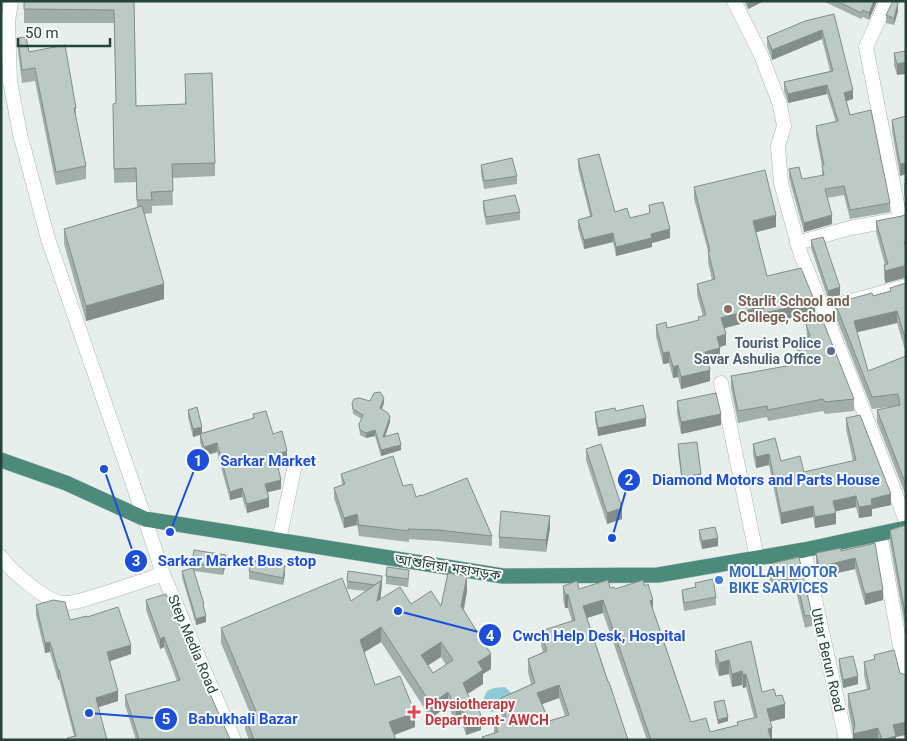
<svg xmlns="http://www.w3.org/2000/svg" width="907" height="741" font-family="Roboto,'Noto Sans Bengali',sans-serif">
<rect width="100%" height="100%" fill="#e6efeb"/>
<path fill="#8ec9d4" d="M505,687L511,693L512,698L508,706L492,712L486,710L483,700L487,691L494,688Z"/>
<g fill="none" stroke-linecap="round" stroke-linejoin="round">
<defs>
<g id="minor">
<path d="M11,1L8,22L10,81L20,134L48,239L145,519L163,574L234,740"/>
<path d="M734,1L761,55L780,105L784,126L778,146L781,183L801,255L848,371L906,521"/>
<path d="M797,243L850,228L900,219L866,47L887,1"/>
<path d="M823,309L906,286"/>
<path d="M721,383L757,558"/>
<path d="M880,534L906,680"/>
<path d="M279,540L295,465"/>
<path d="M804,550L846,740"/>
<path d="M1,557C10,570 47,602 62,603C72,604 83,600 92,597C116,590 139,582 163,574"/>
</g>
<path id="trunk" d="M1,460L66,483L145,519L503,576L658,575L804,550L906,528"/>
</defs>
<use href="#minor" stroke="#a8b8b2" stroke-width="15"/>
<use href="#trunk" stroke="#c2cac8" stroke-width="16"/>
<use href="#minor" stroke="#fff" stroke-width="14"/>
<use href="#trunk" stroke="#4c8a7c" stroke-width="15"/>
</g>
<g fill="#a1aea9" fill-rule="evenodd">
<path d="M24,1H134L136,106L185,104V74L215,163V176L172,178L173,205L152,206V213L144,214L164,299L86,321L64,244V229L137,208L136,182L114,183L113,104L116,103L114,23H24Z"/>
<path d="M744,1H764L748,9Z"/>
<path d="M823,1H877L869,20L863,17L861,19Z"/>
<path d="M898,11L894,25L886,23V15Z"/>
<path d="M834,14L853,99L846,101L850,115L890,203V212L850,219L844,195L827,198L832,224L804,232L789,178V169L802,179L822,176V166L816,135V126L836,122L827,94L788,103L784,91V82L830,71L822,39L772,60L767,46V37Z"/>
<path d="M18,38L76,108V119L86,166V179L56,185L35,81L22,83L18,51Z"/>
<path d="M906,51L897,75L894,65V53Z"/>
<path d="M906,116V174L900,176L892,131V120Z"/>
<path d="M578,159L615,212L630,218L649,213V205L670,238L652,243V247L616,256L613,242L584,249L578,228V220L590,216L578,168Z"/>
<path d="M481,165L517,176V184L484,189L481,173Z"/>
<path d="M904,183H906V203L904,194Z"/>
<path d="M694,187L776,227L756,232L767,276L815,313L764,324L763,318L725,328L726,345L720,347V360L708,363L710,381L681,389L678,377L673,378L669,363L663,364L656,336V325L667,328L698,321V317L703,316L697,295V284L712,280L708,262V251L694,199Z"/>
<path d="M483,201L520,212V220L486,225L483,209Z"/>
<path d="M906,214V278H904L885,283L884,276V265H885L876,232V221L902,216Z"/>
<path d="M811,240L840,295L828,299L811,248Z"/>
<path d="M906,283V353L897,323L857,332L868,371L906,356V496L877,422V410L898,406L872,409L835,315V303L873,296L890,291V288Z"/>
<path d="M806,324L854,399V411L825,414L823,411L768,421L767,417L738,423L731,388V376L800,364L797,352V340L807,337Z"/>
<path d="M370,401L384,403L382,409L390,422L385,437L401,450L381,456L375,436L366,438L360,435L359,424L362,419L353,414L352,403Z"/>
<path d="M677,401L721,425L681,434L677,413Z"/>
<path d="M188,410L202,433L253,419V414L273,434L287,460L277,463L281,489L267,492L269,507L247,513L242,497L230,500L217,452L204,456L200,442V435L193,437L188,417Z"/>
<path d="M616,411L646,426L598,436L595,420V412Z"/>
<path d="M846,418L891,505L872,509V516L859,518L856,507L835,511L836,524L815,528L813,517L781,524L769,465L756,468L753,455V444L781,461L804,472L853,461L846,429Z"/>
<path d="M678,444L701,474V482L682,485L678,452Z"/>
<path d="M586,449L622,519L607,524L586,460Z"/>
<path d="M341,474L403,486L416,497L421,496L492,536V546L438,541L409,539V542L359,536L357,525L344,528L334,498V488L342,485Z"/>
<path d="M906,525V632L890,543V530Z"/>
<path d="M550,528L546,552L499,548V537Z"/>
<path d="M699,530L718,546L702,549L699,538Z"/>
<path d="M875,543L883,600L865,605L855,569L819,577L816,564V553L841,551Z"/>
<path d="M799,557L812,615V626L805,628L796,591L773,593L769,576V564Z"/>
<path d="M192,563H226L223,575L194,571L204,609L206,622L196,625L182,577V571L192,568Z"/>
<path d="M249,571L285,574L283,585L249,579Z"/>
<path d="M386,576L409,578L408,587L386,584Z"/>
<path d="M347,581L382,583L380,600L411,604L441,606L467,591L464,610L491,669L483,674V684L467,694L481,730L466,735L461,721L456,723L448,706L431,718L381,642L364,652L375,685L415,727L394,735L396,740H249L245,729V715L250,713L221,643V628L351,601L366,591L347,589ZM441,657L446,665L433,673L428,665Z"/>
<path d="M695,583L716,597V605L684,611L682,597V590L695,587Z"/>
<path d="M563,586L579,589L610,588L615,589L653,609L691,722L710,732L737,725V722L754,718L746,687L743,688L742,685L732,687L729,674L719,676L715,664V651L751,641L762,692L776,696L785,718L770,722L772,740H647L603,613L587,618L628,740H482V737L494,733V721L502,718L501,711V698L531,684L528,672V659L543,652L541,645V631L572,621L568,608H565L563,599ZM559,698L565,716L549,721L542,704Z"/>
<path d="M146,600L230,740H136L125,705V695L177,681L164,647L160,649L146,610Z"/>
<path d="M36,605L70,620L87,617L131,654L110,661L118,701L98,707L107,740H67V738L74,736L59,679L58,680L50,652L45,653L36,615Z"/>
<path d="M874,655L896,737V740H853V733L848,707V694L867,689L864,675V662L874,660Z"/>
<path d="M839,659L858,684L843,688L839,667Z"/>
<path d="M714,702L728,721L718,724L714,706Z"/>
</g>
<g fill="#838d89">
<path d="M748,1H764L748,9Z"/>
<path d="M874,1H877L869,20V13Z"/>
<path d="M898,3V11L894,25V18Z"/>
<path d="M822,30V39L772,60V50Z"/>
<path d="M906,62V74L897,75V64Z"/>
<path d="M827,85V94L788,103V94Z"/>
<path d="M853,90V99L844,102V93Z"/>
<path d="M906,163V174L900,176V164Z"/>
<path d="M776,215V227L753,233V221Z"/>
<path d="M832,215V224L804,232V223Z"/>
<path d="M670,229V238L652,243V247L616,256V247L651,234Z"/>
<path d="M613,233V242L584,249V240Z"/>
<path d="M904,266V278L885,283V271Z"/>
<path d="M164,284V299L86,321V306Z"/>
<path d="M840,287V295L828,299V291Z"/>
<path d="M815,302V313L764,324V313Z"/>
<path d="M763,306V318L721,329V318Z"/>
<path d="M897,311V323L854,333V321Z"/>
<path d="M726,334V345L717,348V337Z"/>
<path d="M720,348V360L705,363V352Z"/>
<path d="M669,352V363L663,364V353Z"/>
<path d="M678,365V377L673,378V367Z"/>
<path d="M710,370V381L681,389V377Z"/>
<path d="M384,398V403L380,413V408Z"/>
<path d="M721,414V425L681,434V422Z"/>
<path d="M390,417V422L383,442V437Z"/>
<path d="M646,418V426L598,436V428Z"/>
<path d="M202,427V434L193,437V429Z"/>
<path d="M375,430V436L366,438V433Z"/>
<path d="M217,443V452L204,456V447Z"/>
<path d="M401,445V450L381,456V450Z"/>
<path d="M287,451V460L275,463V455Z"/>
<path d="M769,454V465L756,468V457Z"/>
<path d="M281,480V489L265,493V484Z"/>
<path d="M242,488V497L230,500V492Z"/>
<path d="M891,494V505L872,509V516L859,518V507L871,499Z"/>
<path d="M856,496V507L833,512V501Z"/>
<path d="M269,498V507L247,513V504Z"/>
<path d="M813,506V517L781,524V513Z"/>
<path d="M622,508V519L607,524V513Z"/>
<path d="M836,513V524L815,528V517Z"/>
<path d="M357,514V525L344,528V518Z"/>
<path d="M550,516V528L546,552V540Z"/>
<path d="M718,538V546L702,549V541Z"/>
<path d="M226,555V563L223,575V568Z"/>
<path d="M855,558V569L819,577V567Z"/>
<path d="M285,566V574L283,585V578Z"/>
<path d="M382,576V583L381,594V586Z"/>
<path d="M467,576V591L461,621V606Z"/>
<path d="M381,581V595L377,616V601Z"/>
<path d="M883,590V600L865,605V594Z"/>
<path d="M568,594V608H565V595Z"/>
<path d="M603,600V613L583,619V606Z"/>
<path d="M653,600V614L650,601Z"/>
<path d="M206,616V622L196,625V619Z"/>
<path d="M381,627V642L360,655V640Z"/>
<path d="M164,637V647L160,649V639Z"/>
<path d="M50,642V652L45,653V643Z"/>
<path d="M441,642V657L421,670V655Z"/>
<path d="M131,645V654L107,662V652Z"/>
<path d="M491,654V669L483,674V684L463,697V683L478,662Z"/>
<path d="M729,660V674L719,676V663Z"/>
<path d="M58,670H59V679L58,680Z"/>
<path d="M742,671V685L732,687V674Z"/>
<path d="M746,674V687L743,688V675Z"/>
<path d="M858,676V684L843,688V680Z"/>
<path d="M559,685V698L537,706V693Z"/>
<path d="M118,691V701L96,708V698Z"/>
<path d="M448,692V706L431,718V704Z"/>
<path d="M785,704V718L767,722V709Z"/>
<path d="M461,706V721L456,723V709Z"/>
<path d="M415,713V727L389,737V722Z"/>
<path d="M481,716V730L466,735V721Z"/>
<path d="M728,717V721L718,724V720Z"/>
<path d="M906,722V735L896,737V740H882L893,725Z"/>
<path d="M772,728V740H768V729Z"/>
<path d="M878,728V740H853V734Z"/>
</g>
<g fill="#bbcac4" stroke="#838d89" fill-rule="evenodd">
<path d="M24,1H134L136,106L186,104L185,74L212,73L215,163L172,164L173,191L151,192L152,200H137L136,168L114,169L113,104L116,103L114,10L24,9Z"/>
<path d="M837,1H874L869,13L863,10L861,13Z"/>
<path d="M893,1L898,3L894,18L886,15Z"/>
<path d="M834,14L853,90L844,93L850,115L871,110L890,203L850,210L844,186L825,189L832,215L804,223L789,169L799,167L802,179L824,175L822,166L824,165L816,126L838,121L827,85L788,94L784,82L833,71L822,30L772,50L767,37L805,21Z"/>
<path d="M26,37L29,52L65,45L76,108H74L86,166L56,172L35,68L22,70L18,38Z"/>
<path d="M906,51V62L897,64L894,53Z"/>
<path d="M906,116V163L900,164L892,120Z"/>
<path d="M599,154L615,212L627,208L630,218L650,213L649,205L663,202L670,229L651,234L652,238L616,247L613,233L584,240L578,220L592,216L578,159Z"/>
<path d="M512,158L517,176L484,181L481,165Z"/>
<path d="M765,170L776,215L753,221L767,276L801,268L815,302L764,313L763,306L721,318L726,334L717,337L720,348L705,352L710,370L681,377L678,365L673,367L669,352L663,353L656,325L666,322L667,328L699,320L698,317L706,315L697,284L715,279L708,251H710L694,187Z"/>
<path d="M515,195L520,212L486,217L483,201Z"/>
<path d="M142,206L164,284L86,306L64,229Z"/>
<path d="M906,214V241L904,242L906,247V266H904L885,271L884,265L888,264L876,221L902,216Z"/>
<path d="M823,237L840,287L828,291L811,240Z"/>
<path d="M906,283V341L897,311L854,321L868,371L906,356V485L877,410L900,405L898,394L872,397L835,303L872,293L873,296L891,291L890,288Z"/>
<path d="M816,321L817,323L823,321L854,399L825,402L823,399L768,410L767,406L738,411L731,376L803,363L797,340L810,336L806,324Z"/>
<path d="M380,392L384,398L380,408L388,413L390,417L383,437L398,433L401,445L381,450L375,430L366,433L360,430L359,424L363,415L353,409L352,403L354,399L359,398L370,401L374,393Z"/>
<path d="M716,393L721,414L681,422L677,401Z"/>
<path d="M643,405L646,418L598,428L595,412L615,408L616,411Z"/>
<path d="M197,407L202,427L193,429L188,410Z"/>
<path d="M266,411L273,434L282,431L287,451L275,455L281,480L265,484L269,498L247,504L242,488L230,492L217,443L204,447L200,434L254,418L253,414Z"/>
<path d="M860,415L891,494L871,499L872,505L859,507L856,496L833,501L836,513L815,517L813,506L781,513L769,454L756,457L753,444L775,438L781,461L800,456L804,472L856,460L846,418Z"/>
<path d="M697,442L701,474L682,477L678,444Z"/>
<path d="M601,444L622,508L607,513L586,449Z"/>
<path d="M393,456L403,486L412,484L416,497L421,495V496L467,478L492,536L438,530L408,529L409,531L359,525L357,514L344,518L334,488L345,484L341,474Z"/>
<path d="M501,511L550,516L546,540L499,537Z"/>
<path d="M906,525V619L890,530Z"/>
<path d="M715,527L718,538L702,541L699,530Z"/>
<path d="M875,543L883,590L865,594L855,558L819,567L816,553L841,548V551Z"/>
<path d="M194,550L226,555L223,568L192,563Z"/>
<path d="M799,557L812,615L805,616L796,579L773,581L769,564Z"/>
<path d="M251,560L285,566L283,578L249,571Z"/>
<path d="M387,567L409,570L408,579L386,576Z"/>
<path d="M193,568L204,604L203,605L206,616L196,619L182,571Z"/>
<path d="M348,571L382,576L381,586V581L375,585L347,581Z"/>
<path d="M448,573L467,576L461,606L491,654L478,662L483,670L463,683L472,704L477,703L481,716L466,721L461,706L456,709L448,692L431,704L381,627L360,640L375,685L400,676L415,713L389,722L396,740H254L245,715L256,711L221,628L342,578L351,601L381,581L377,601L400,587L411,604L431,591L441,606ZM441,642L453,660L433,673L421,655Z"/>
<path d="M713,579L716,597L684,603L682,590L696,587L695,583Z"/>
<path d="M608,580L610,588L614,587L615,589L643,580L645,586L648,584L653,600L650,601L691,722L706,718L710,732L738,725L737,722L757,717L746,674L743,675L742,671L732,674L729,660L719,663L715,651L751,641L762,692L774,689L776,696L782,695L785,704L767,709L772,728L768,729L771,740H651L603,600L583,606L608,682H609L628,740H483L482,737L498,732L494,721L506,717L501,698L535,683L528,659L547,651L541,631L575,620L568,594L565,595L563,586L577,581L579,589ZM559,685L569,715L549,721L537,693Z"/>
<path d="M166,594L229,737L230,740H138L139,739L125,695L180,680L164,637L160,639L146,600Z"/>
<path d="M53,600L65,602L70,620L87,616V617L118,607L131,645L107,652L118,691L96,698L107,740H68L67,738L76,736L59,670H58L50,642L45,643L36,605Z"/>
<path d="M894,650L900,673L906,675V722L893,725L896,736L882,740L878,728L853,734L855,725L848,694L870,689L864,662L875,659L874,655Z"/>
<path d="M853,656L858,676L843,680L839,659Z"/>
<path d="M724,700L728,717L718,720L714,702Z"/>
</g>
<circle fill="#8d6e63" stroke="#f7fbf9" stroke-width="2" cx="728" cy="309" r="5"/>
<circle fill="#5c6f8a" stroke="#f7fbf9" stroke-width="2" cx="831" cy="351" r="5"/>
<circle fill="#3f7fe0" stroke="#f7fbf9" stroke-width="2" cx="719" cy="580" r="5"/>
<path fill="#e0444e" stroke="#f7fbf9" stroke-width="2" d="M411.5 704.5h5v5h5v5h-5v5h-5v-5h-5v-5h5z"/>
<g text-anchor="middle" stroke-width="4" stroke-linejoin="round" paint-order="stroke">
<g font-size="14" font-weight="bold" fill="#785e54" stroke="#f7fbf9" text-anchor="start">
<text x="738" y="306">Starlit School and<tspan x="738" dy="16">College, School</tspan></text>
</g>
<g font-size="14" font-weight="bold" fill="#4e5e75" stroke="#f7fbf9" text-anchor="end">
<text x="821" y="348">Tourist Police<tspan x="821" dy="16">Savar Ashulia Office</tspan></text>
</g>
<g font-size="14" fill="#24423a" stroke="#f7fbf9">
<text transform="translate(448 567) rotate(9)" y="5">আশুলিয়া মহাসড়ক</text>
<text transform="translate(193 644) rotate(67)" y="5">Step Media Road</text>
<text transform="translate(828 660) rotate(77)" y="5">Uttar Berun Road</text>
</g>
<g font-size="14" font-weight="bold" fill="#366cbe" stroke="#f7fbf9" text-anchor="start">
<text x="729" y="577">MOLLAH MOTOR<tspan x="729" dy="16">BIKE SARVICES</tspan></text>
</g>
<g font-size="14" font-weight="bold" fill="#be3a42" stroke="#f7fbf9" text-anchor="start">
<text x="425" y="709">Physiotherapy<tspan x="425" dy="16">Department- AWCH</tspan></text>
</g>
</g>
<path fill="none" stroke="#1d4ed8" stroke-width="2" d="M170 532L198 460M612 538L629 480M104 469L136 561M398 611L490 635M89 713L166 719"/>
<g fill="#1d4ed8" stroke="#f7fbf9" stroke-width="2">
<circle cx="170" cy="532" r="5"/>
<circle cx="612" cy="538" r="5"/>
<circle cx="104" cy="469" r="5"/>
<circle cx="398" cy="611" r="5"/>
<circle cx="89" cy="713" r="5"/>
<circle cx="198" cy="460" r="12"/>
<circle cx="629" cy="480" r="12"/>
<circle cx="136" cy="561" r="12"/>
<circle cx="490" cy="635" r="12"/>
<circle cx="166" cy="719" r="12"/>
</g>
<g font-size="15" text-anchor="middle" font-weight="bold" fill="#fff">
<text x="198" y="466">1</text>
<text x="629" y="485">2</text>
<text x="136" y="566">3</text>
<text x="490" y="641">4</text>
<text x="166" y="724">5</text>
</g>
<g font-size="15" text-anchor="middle" font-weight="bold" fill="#1d4ed8" stroke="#f7fbf9" stroke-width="4" stroke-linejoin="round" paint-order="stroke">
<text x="268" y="466">Sarkar Market</text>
<text x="766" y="485">Diamond Motors and Parts House</text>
<text x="237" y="566">Sarkar Market Bus stop</text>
<text x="599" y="641">Cwch Help Desk, Hospital</text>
<text x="243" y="724">Babukhali Bazar</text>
</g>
<rect width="907" height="741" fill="none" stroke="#24423a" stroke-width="5"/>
<path d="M18 38v8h92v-8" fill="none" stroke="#24423a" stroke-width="2.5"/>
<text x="25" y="38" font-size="15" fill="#24423a" stroke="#f7fbf9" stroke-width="4" paint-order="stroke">50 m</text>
</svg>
